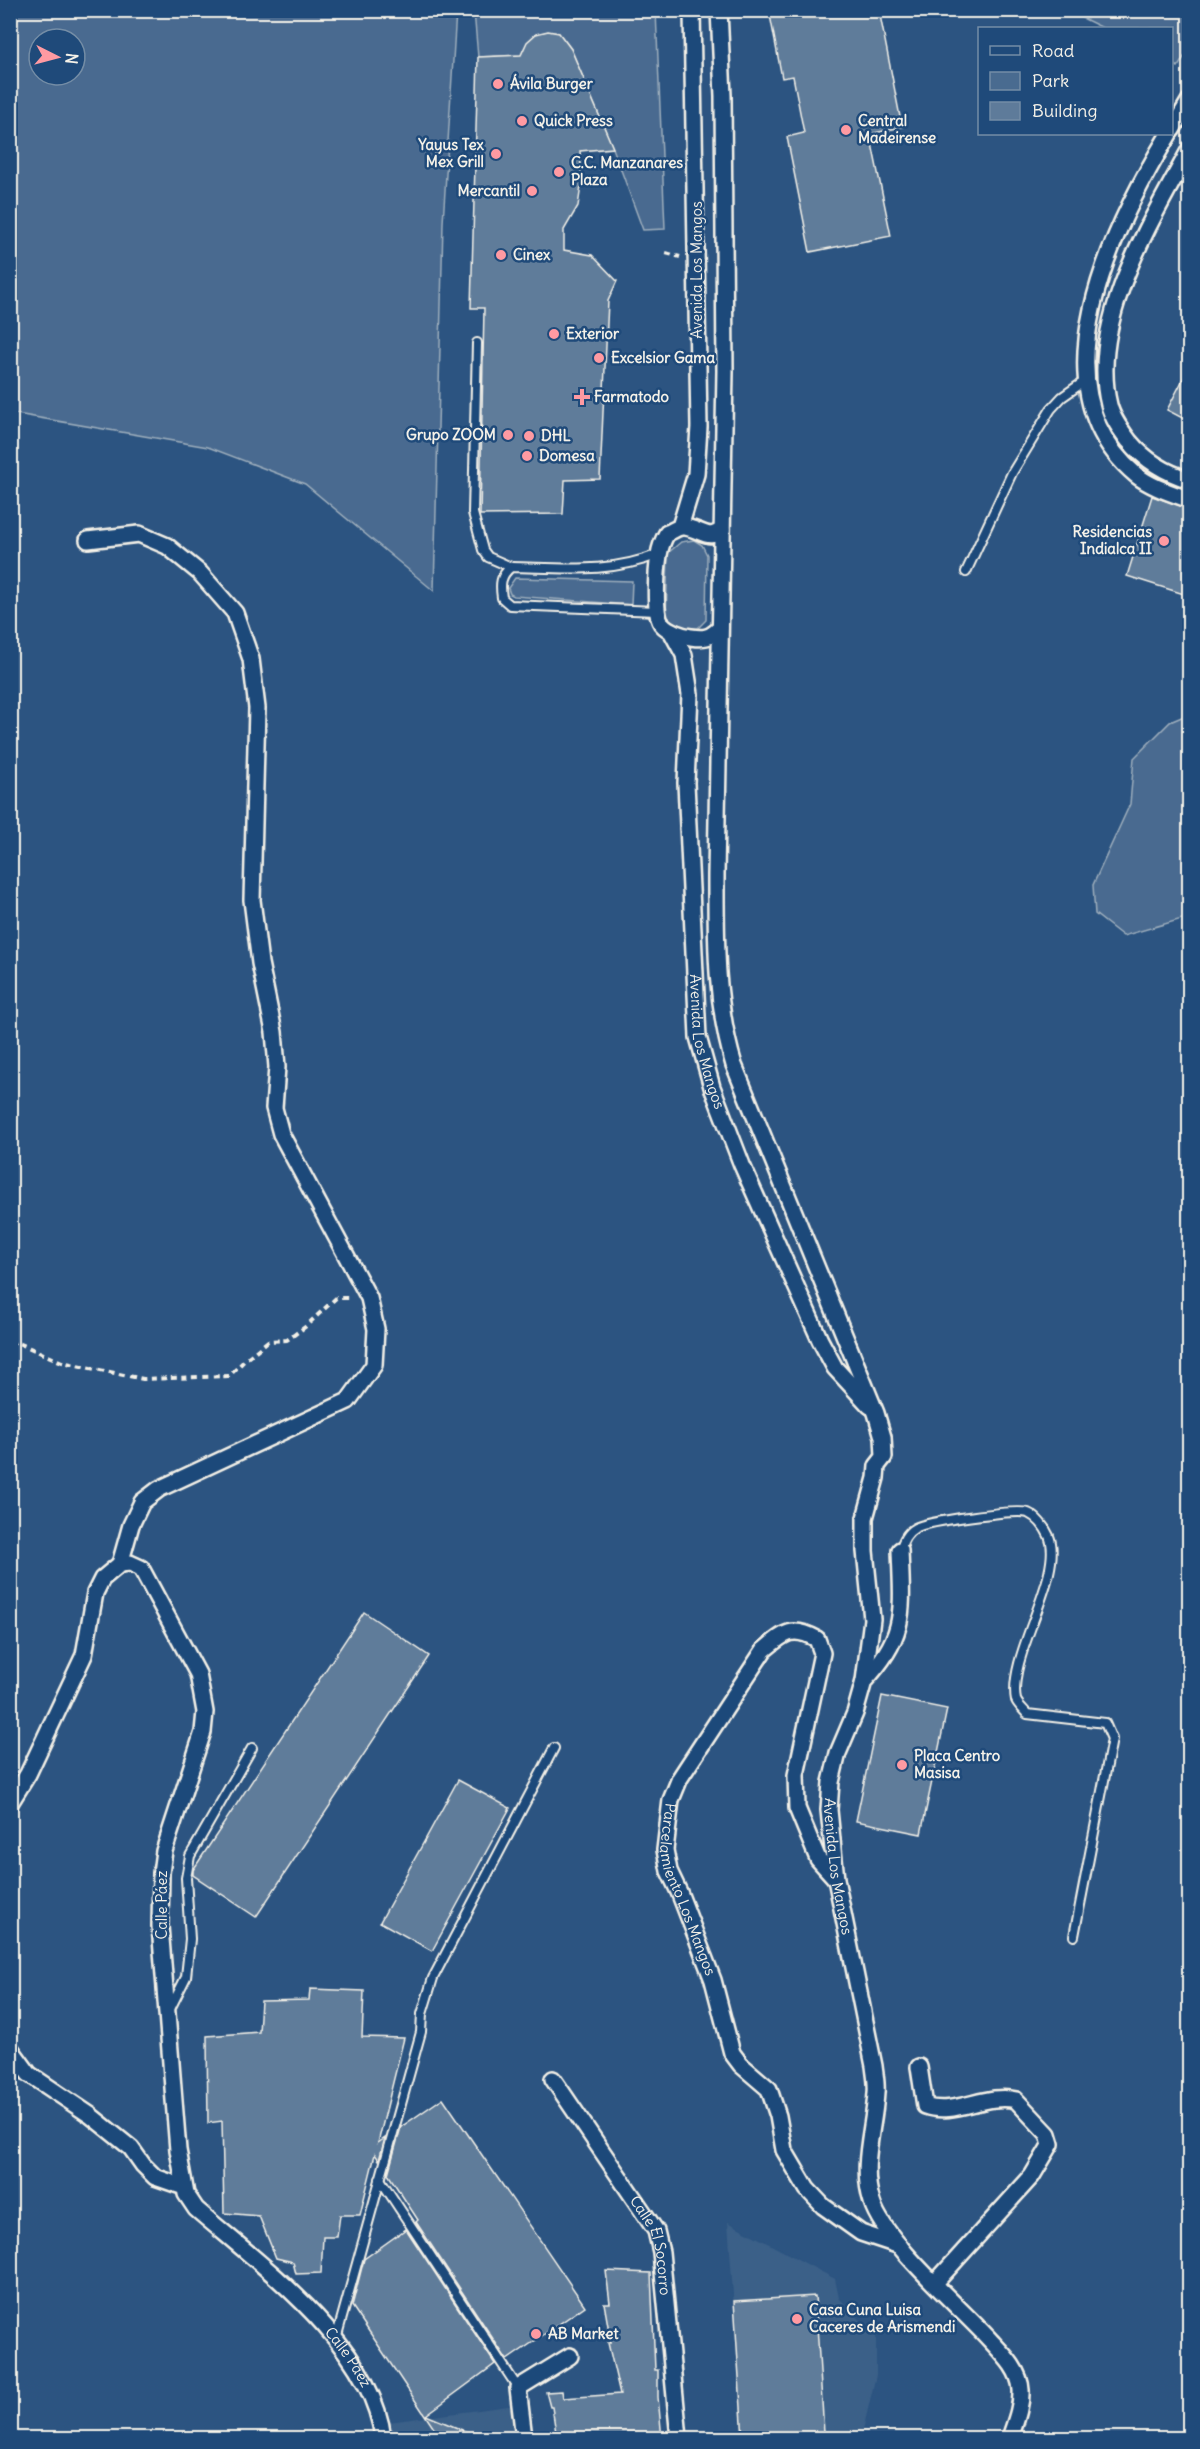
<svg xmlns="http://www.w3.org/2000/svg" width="1200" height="2449" font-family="Delius,sans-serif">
<rect width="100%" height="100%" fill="#2c5481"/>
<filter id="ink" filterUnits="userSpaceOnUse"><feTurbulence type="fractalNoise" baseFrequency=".0167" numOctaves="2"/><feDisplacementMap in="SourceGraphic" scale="12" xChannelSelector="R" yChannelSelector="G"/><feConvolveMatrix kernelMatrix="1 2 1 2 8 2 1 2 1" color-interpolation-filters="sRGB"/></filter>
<g filter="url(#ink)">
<g fill="#3b6088">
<path d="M728,2222L835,2279L839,2298L876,2336V2375L863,2430L743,2438Z"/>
<path d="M516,2405L519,2438H390L389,2422Z"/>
</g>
<g fill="#496b90" stroke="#9eaebc" stroke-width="1.5" fill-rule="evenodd">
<path d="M10,11H456L443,223L434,591L305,484L208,447L11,413ZM39,39H75V75H39Z"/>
<path d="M474,11H656L665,229L643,230L613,148L571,49L559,33C538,29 529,36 521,55L478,57Z"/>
<path d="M1068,11H1189V49L1178,67L1172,64V28H1103Z"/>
<path d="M694,540L702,545L707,555L706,620L698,628L679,629L666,619L668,553L681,542Z"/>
<path d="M515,578L632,581L631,605L514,596L510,594L508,588Z"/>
<path d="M1189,714V917L1123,936L1095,914L1093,885L1130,804L1134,758L1170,722Z"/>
</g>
<g fill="#5e7b9a" stroke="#f4f1e8" stroke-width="1.5">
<path d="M769,10H879L902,127L870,134L891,236L810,252L787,137L804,133L793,76L782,78Z"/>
<path d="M548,31L559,33L571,49L613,148L580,151L582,179L578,206L564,230V250L592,255L617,281L608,301L600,479L565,480L563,514L480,515L484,308H471L478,57L521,55L527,42L536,34Z"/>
<path d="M1190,366V422L1167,410Z"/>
<path d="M1152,496L1190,509V596L1127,576Z"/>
<path d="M364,1612L429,1656L256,1917L193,1875V1870Z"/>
<path d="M882,1696L947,1709L921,1834L856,1821Z"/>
<path d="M458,1780L510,1808L432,1951L380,1922Z"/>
<path d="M310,1989L364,1991L362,2037L404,2038L378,2143L385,2138L379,2160L375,2154L360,2215H340L337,2237H323L321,2273L296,2274L293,2262L276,2258L259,2216L224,2213L222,2121L208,2123L207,2036L259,2032L261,2001L309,2000Z"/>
<path d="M443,2098L585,2306L507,2360L416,2222L418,2220L388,2174L401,2127Z"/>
<path d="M406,2229L495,2364L426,2415L484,2439H441L352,2306L364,2259Z"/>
<path d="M606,2271L651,2273L655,2370H658V2397L662,2439H557L552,2407H550L546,2392L562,2391L563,2398L620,2394L608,2343H611L604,2303H610Z"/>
<path d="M815,2296L824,2432L743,2438L734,2301Z"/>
</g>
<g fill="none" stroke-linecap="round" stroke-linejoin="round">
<defs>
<g id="lane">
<path d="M477,343L473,513L483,550L488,557L511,567"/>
<path d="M966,572L1012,473L1051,409L1062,397L1085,381"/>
<path d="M657,611L510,605L502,598C500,584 500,576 511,567C563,568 609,574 659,554"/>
<path d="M900,1550C903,1541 906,1533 915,1528C928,1521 1016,1509 1028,1513C1037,1517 1045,1527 1049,1536C1065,1574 1007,1656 1016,1700C1018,1705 1024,1710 1027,1714L1105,1723L1112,1739L1074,1936"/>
<path d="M170,2009L186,1977L190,1939L186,1878L190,1856L252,1748"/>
<path d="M380,2179L518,2388"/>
<path d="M336,2339L421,2032L422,2014L433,1978L554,1748"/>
</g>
<g id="street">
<path id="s1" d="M719,10L723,96L725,371L716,875C716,940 715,1002 734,1065L876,1413L883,1437L884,1457L877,1466L876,1478L865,1518V1551L872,1619L864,1681L855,1713L838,1753L831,1782L829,1810L836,1879L874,2066C875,2075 877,2084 876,2093C874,2130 860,2165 872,2202C884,2242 960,2307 990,2340C1003,2354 1020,2370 1021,2390C1022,2406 1015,2423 1010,2438"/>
<path d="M1172,130L1190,100"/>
<path d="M1169,134C1114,225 1032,388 1136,475C1151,487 1171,493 1190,500"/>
<path d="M1190,149C1152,220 1088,321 1109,405C1112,418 1121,430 1129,441C1145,460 1166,473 1190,480"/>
<path d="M680,527L696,474L699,427L692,10"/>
<path d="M88,540L139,534L167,546L200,573L235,613L251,659L257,708L252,900L260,963L274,1032L277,1067L274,1108L281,1134L369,1298L376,1329L374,1365L348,1401L159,1489L142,1502L131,1525L120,1564"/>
<path d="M720,628C710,638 704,639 691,637C682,636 668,631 662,624C653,615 657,568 659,555C660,548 663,540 667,533C671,532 676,528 681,527C696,525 710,544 722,529"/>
<path id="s2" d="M671,631L684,655L690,694L686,783L698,1037L712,1087L742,1165L820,1340L835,1368L870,1406"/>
<path d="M864,1681C908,1635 902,1610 900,1550"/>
<path id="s3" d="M10,1803L28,1774L84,1655L95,1593L102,1579L120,1564L130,1563L141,1568L198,1674L205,1712L203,1732L164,1851L161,1873L160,1926L178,2150L186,2194L196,2209C263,2267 372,2345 383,2438"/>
<path id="s4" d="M836,1879L818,1859L797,1808L796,1775L822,1653L817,1639C792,1625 784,1633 764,1650L680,1778L671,1800L665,1850L669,1871L679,1892L713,1980L732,2053L741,2065L769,2089L778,2116L784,2150L807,2189L823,2206L861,2233L900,2246"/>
<path d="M10,2048L29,2074L90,2115L131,2148L143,2165L155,2177L184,2187"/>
<path d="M919,2067L925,2106C954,2117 987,2092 1016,2100L1048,2134L1051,2144L1032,2176L935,2283"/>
<path id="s5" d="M553,2079L656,2231L661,2252L679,2438"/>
<path d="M524,2438L518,2388L570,2356"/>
</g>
</defs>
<use href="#lane" stroke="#f4f1e8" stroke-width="12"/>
<use href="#street" stroke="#f4f1e8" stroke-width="20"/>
<g stroke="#f4f1e8" stroke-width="4" stroke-dasharray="6 4.5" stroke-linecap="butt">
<path d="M666,253L680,257"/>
<path d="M10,1346L16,1342L62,1362L143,1379L229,1376L246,1359L268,1341L287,1340L305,1327L336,1298H351"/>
</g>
<use href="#lane" stroke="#1f4a7a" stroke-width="8"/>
<use href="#street" stroke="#1f4a7a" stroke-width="15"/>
</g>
</g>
<g fill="#ff9aa2" stroke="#1f4a7a" stroke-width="2">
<circle cx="498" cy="84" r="6"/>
<circle cx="522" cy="121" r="6"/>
<circle cx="846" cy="130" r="6"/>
<circle cx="496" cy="154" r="6"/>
<circle cx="559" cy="172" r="6"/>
<circle cx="532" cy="191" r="6"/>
<circle cx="501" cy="255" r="6"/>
<circle cx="554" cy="334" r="6"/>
<circle cx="599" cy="358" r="6"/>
<path d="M579 388h6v6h6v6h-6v6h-6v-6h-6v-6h6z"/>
<circle cx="508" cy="435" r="6"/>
<circle cx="529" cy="436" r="6"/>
<circle cx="527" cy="456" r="6"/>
<circle cx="1164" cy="541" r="6"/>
<circle cx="902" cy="1765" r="6"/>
<circle cx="797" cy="2319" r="6"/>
<circle cx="536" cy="2334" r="6"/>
</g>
<g text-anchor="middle" stroke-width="5" stroke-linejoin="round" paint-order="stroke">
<g font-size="15" font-weight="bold" fill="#f4f1e8" stroke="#1f4a7a" text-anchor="start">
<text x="510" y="89">Ávila Burger</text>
<text x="534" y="126">Quick Press</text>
<text x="858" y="126">Central<tspan x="858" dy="17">Madeirense</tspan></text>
<text x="484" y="150" text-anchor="end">Yayus Tex<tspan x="484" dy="17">Mex Grill</tspan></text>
<text x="571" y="168">C.C. Manzanares<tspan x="571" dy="17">Plaza</tspan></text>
<text x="520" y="196" text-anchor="end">Mercantil</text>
<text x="513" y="260">Cinex</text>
<text x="566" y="339">Exterior</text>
<text x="611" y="363">Excelsior Gama</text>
<text x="594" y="402">Farmatodo</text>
<text x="496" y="440" text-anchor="end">Grupo ZOOM</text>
<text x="541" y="441">DHL</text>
<text x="539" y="461">Domesa</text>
<text x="1152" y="537" text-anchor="end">Residencias<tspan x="1152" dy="17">Indialca II</tspan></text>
<text x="914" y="1761">Placa Centro<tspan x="914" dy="17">Masisa</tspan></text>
<text x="809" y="2315">Casa Cuna Luisa<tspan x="809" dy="17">Caceres de Arismendi</tspan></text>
<text x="548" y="2339">AB Market</text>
</g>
<g font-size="15" fill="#f4f1e8" stroke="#1f4a7a">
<text transform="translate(697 270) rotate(-90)" y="5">Avenida Los Mangos</text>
<text dy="5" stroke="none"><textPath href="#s2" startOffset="416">Avenida Los Mangos</textPath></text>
<text dy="5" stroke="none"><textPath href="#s1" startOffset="1898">Avenida Los Mangos</textPath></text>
<text dy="5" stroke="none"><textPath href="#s4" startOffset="585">Parcelamiento Los Mangos</textPath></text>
<text transform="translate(162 1905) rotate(-90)" y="5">Calle Páez</text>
<text dy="5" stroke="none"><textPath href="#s5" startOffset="196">Calle El Socorro</textPath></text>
<text dy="5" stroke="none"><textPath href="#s3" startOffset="1170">Calle Páez</textPath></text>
</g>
</g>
<rect width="1200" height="2449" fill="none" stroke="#1f4a7a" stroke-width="36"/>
<rect x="18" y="18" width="1164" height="2413" fill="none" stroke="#f4f1e8" stroke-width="2" filter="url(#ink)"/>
<rect x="978" y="27" width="195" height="108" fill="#1f4a7a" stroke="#748da6" stroke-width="1.5"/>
<rect x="990" y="46" width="30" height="9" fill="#1f4a7a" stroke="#748da6" stroke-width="1.5"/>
<text x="1032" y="57" font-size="18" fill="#f4f1e8">Road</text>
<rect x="990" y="72" width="30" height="18" fill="#496b90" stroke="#748da6" stroke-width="1.5"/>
<text x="1032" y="87" font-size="18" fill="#f4f1e8">Park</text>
<rect x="990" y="102" width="30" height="18" fill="#5e7b9a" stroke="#748da6" stroke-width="1.5"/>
<text x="1032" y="117" font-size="18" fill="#f4f1e8">Building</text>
<g transform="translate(57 57) rotate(96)"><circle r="28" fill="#1f4a7a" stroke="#748da6" stroke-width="1.5"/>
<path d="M0-4.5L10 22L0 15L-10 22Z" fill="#ff9aa2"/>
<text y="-9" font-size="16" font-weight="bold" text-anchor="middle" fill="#f4f1e8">N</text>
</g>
</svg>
